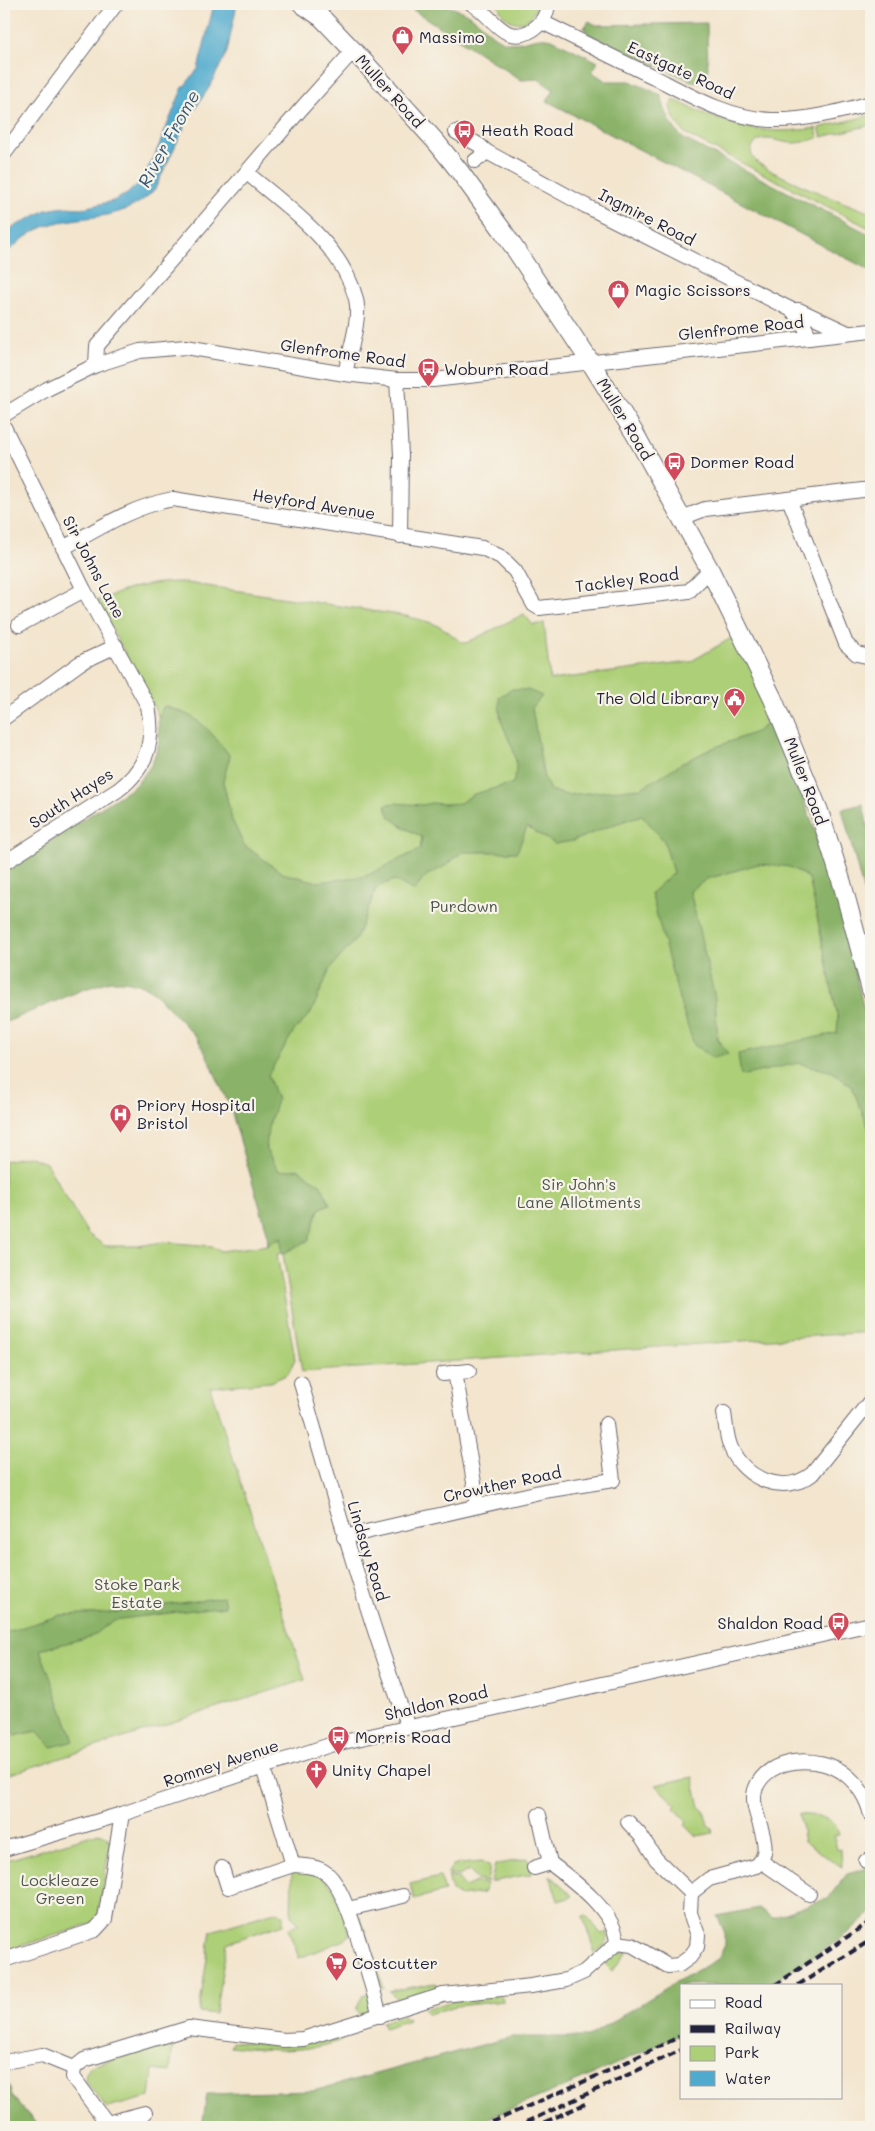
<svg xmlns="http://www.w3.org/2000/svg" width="875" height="2131" font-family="Mali,sans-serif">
<rect width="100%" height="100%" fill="#f7f3e8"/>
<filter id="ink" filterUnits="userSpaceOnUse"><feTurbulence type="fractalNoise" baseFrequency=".02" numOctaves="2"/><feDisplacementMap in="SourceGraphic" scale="10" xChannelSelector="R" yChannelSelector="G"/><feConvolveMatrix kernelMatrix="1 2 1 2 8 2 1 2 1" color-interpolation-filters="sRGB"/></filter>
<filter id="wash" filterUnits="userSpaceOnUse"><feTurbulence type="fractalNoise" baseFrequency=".0096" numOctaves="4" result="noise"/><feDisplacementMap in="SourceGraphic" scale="20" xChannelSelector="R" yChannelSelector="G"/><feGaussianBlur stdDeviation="1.12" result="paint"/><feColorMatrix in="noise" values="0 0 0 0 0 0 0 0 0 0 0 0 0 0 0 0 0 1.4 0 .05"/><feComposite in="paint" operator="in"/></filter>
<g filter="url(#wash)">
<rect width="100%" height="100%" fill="#f3e5ce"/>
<g fill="#adcf77" stroke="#687859">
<path d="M498,4H536C534,28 505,29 498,4Z"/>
<path d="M674,100C726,124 757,137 816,128L818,138C811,140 802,143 795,143C780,144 762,131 752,147C751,152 751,155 754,159C765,173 850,205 871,213V229L689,136C680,129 672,118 670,106Z"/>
<path d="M871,115V125L822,137L819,128Z"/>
<path d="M180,582L406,616C420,620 434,622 446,630C453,635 457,641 466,643L524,614L533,625L544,623L550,680L690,662L740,633L834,883L871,1040V1332L302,1372L283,1254L285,1253L277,1254L295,1359L288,1374L271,1382L210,1387L305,1680L4,1776V1161L28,1156L46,1163L88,1234L105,1246H138L163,1242L212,1246L221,1251L268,1245L267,1231L153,760L159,743L158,715L97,601C129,588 144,583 180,582Z"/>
<path d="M693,1777L700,1807L704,1810L708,1825L712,1828L713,1833L697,1836L685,1824L687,1821L674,1808L676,1805L655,1785Z"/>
<path d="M799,1814C816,1816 834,1815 839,1835L834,1836L837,1850L841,1849L842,1867L804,1842Z"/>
<path d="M99,1833L107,1836L110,1843L98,1918L89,1925L4,1951V1861Z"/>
<path d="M528,1858L531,1874L491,1882L495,1865Z"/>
<path d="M481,1862L490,1867L487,1882L477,1880L469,1870L459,1876L447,1874L453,1865Z"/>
<path d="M297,1868L323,1877L335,1890L350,1934L345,1940L299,1958L288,1929L299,1924L291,1916L292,1869Z"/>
<path d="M550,1875L571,1894L572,1897L558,1901Z"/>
<path d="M448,1876L458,1878L465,1887L476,1882L487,1884L483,1893L460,1896L452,1891Z"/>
<path d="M440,1877L445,1891L414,1899L410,1884Z"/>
<path d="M278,1911L283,1915V1924L227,1943L215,2014L199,2012L211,1931Z"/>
<path d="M360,1916L384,1988L378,1990L355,1918Z"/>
<path d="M587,1916L601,1934L609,1932L607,1942L595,1953L583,1917Z"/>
<path d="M628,1951L612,1971L603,1962L614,1955Z"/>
<path d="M436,1983L438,1989L433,1994L402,2003L389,1991Z"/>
<path d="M369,1993C371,2004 372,2011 361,2016L356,2010L363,1995Z"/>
<path d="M500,1995L504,2001L456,2006L428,2014L423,2009L454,2001Z"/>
<path d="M404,2015L405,2018L408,2017L409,2020L384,2028L382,2022Z"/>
<path d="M346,2033L343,2037V2040C304,2053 271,2051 230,2046L232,2041C278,2046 301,2049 346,2033Z"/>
<path d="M155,2043L173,2044L170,2072L153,2070L150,2097L107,2108L85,2081L86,2073L91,2066L154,2047Z"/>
</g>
<g fill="#8ab268" stroke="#566a52">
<path d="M404,4C429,4 454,3 475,19C485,27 493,38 506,42C522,46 536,34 552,39L598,62L592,72L606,81H630L661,95C665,112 671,127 684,139L871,235V271L547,101L554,90L538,79L521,80Z"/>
<path d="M589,21L596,25L707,23L708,77L701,82L691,81L588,34L584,28Z"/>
<path d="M512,689L528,690L542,696L532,708L544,778L550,790L566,795L641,788L684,762L713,748L756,732L772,720L794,773L834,883L871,1040V1134L852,1087L833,1072L798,1063L741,1076L738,1054L837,1033L838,1019L809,878L790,867L758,864L707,879L690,891L715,998L718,1040L728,1054L713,1058L694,1045L681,1006L651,893L673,873L664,841L642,815L612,825L573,841L555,844L527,827L517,852H463L445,866L426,876L414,891L394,880L377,887L356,939L330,969L311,1013L294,1031L268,1075L277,1100L268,1128L266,1150L279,1171L299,1169L321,1185L330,1204L319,1209L309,1240L282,1254L281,1237L268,1245L267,1231L230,1107L207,1056L197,1038L154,992L142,985L125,981H110L82,990L4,1023V870L132,788C145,775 158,760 159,741C159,727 156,718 164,706C199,716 208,728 230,756L223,781L232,820L244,845L282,873L318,882L366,876L420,849L422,837L405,828L390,817L385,805L394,803L423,805L431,803L444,804L460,803L474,794L513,783C523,753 505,741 500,714C499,708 500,703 499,697Z"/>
<path d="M863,804L871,843V920L842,809Z"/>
<path d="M223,1597L225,1606L114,1620L93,1636L40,1650L74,1741L52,1747L37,1731L15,1736L4,1715V1633L61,1615L109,1613Z"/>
<path d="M870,1867L871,1913L839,1940L768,1985H681V2033L597,2073L467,2127H202L207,2094L313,2091L511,2037H588L676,1982L718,1959L725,1945V1933L717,1916L759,1908L772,1918L828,1898L847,1874Z"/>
<path d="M4,2069L12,2096L39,2127H9L4,2122Z"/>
</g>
<path fill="#50aace" stroke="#396684" d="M214,4H237L227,52L209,88L189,117L155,189C125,222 89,214 52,224C34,229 16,243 4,256V232L46,210L64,207L83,208L113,201L127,194L138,184L153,160L182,89L198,69Z"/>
</g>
<g filter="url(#ink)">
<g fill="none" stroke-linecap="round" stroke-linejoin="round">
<defs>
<g id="minor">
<path d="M472,4C493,15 504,47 532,30C542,24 547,15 548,4"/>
<path d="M542,22C579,40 616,59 654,77C691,96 728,118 771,120C804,121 839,112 871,103"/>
<path d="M456,132L479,145L487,152L586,206L792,310"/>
<path d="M4,154L116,4"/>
<path d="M475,161L487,152"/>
<path d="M247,173C287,207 342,244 356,299C361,319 349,353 345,374"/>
<path d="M810,338L802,321L792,310H799L848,333"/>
<path d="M96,365L97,346L301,109L353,51"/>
<path d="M397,380L401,455L400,536"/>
<path d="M4,415L47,389L96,365L140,351L186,347L345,374L397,380H433L871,331"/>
<path d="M4,427L84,590L148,706C155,741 147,768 118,790L4,863"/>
<path d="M789,499L846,644L857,654L871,657"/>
<path d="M682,518L705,509L871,489"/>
<path d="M63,548C100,528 131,507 173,499L482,548L501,557L515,571L534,605L539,608L689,591L710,570"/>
<path d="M19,625L84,590"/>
<path d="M4,718L80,663L116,646"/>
<path d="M455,1372L478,1506"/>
<path d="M443,1374L469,1371"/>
<path d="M301,1383C334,1499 367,1614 408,1727"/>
<path d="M724,1413C726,1424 726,1437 731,1448C744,1479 784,1496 812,1474L871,1400"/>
<path d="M344,1537L544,1491L613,1480L606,1424"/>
<path d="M263,1768L293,1865C305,1866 317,1866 326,1873C348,1887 372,1987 380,2016"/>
<path d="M539,1815L550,1863"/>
<path d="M628,1822L641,1836L656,1859L691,1893"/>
<path d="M4,1849L122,1814L330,1745L871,1624"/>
<path d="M866,1861L871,1860"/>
<path d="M762,1862L809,1894"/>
<path d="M222,1868L228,1887L293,1865"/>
<path d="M348,1909L403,1896"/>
<path d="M617,1943L632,1945L668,1966L679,1965L690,1957L697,1947L698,1935L690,1913L691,1893L709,1879L756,1866C779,1847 748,1814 755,1790C767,1755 821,1755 845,1774C859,1785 867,1798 871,1815"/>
<path d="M4,1960L95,1930L105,1919L122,1814"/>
<path d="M4,2062L42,2055L74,2068"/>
<path d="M145,2113L107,2123L73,2077L74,2068L84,2060L189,2028L284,2040L303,2039L443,1995L531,1986L566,1980L584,1972L617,1943C615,1911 574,1881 550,1863L534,1868"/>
</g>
<path id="major" d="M302,4L322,18L366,64L437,143L460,172L503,231L591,363L635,434L710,570L773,699L819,811L842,883L871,990"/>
</defs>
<use href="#minor" stroke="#6b666e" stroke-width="16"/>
<use href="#major" stroke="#6b666e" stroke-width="20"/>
<use href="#minor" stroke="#fff" stroke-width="14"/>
<use href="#major" stroke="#fff" stroke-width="18"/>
<g stroke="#22223b" stroke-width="4" stroke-dasharray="8 4" stroke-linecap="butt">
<path d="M775,1985L871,1921"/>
<path d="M798,1985L871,1940"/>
<path d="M481,2127L610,2070L681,2036"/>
<path d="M516,2127L681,2050"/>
<path d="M534,2127L587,2103"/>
</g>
</g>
</g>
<defs>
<symbol id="shop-pin" viewBox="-11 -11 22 30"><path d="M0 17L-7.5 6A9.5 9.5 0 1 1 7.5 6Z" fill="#d1495b" stroke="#f7f3e8"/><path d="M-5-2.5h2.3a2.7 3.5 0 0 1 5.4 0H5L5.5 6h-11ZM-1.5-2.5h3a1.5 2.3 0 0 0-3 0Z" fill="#fff"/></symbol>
<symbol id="bus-pin" viewBox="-11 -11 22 30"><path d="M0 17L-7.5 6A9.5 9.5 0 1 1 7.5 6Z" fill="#d1495b" stroke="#f7f3e8"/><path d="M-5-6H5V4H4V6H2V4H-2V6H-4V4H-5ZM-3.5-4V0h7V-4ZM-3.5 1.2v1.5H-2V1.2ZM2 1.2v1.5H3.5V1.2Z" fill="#fff"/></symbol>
<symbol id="civic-pin" viewBox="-11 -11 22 30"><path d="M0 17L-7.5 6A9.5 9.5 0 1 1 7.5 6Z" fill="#d1495b" stroke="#f7f3e8"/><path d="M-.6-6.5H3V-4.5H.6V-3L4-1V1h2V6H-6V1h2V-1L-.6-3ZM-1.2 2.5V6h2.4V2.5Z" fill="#fff"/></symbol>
<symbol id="hospital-pin" viewBox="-11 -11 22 30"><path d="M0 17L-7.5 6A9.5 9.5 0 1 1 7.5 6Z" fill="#d1495b" stroke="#f7f3e8"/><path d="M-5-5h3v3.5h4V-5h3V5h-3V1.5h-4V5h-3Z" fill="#fff"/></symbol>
<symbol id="church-pin" viewBox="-11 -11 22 30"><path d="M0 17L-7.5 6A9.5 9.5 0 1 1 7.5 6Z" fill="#d1495b" stroke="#f7f3e8"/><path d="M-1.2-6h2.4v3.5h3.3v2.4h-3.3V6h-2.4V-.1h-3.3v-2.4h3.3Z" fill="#fff"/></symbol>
<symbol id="supermarket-pin" viewBox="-11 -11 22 30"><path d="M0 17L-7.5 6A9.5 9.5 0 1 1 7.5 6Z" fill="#d1495b" stroke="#f7f3e8"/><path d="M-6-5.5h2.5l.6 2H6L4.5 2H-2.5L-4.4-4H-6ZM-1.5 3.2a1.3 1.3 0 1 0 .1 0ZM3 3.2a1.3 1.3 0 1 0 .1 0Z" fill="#fff"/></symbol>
</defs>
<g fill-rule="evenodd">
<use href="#shop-pin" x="390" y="24" width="25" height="34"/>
<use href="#bus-pin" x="452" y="118" width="25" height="34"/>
<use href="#shop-pin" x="606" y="278" width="25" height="34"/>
<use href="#bus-pin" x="416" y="356" width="25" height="34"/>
<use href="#bus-pin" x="662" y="450" width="25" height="34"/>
<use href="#civic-pin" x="722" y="686" width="25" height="34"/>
<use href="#hospital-pin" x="108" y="1102" width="25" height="34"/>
<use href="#bus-pin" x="826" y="1610" width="25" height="34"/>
<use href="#bus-pin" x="326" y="1724" width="25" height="34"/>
<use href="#church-pin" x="304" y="1758" width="25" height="34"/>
<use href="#supermarket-pin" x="324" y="1950" width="25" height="34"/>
</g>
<g text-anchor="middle" stroke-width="4.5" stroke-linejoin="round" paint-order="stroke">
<g font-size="16" fill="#22223b" stroke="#f7f3e8" text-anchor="start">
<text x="419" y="43">Massimo</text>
<text x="481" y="136">Heath Road</text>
<text x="635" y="296">Magic Scissors</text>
<text x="444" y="375">Woburn Road</text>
<text x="690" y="468">Dormer Road</text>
<text x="719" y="704" text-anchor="end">The Old Library</text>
<text x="137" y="1111">Priory Hospital<tspan x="137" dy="18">Bristol</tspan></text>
<text x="823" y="1629" text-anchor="end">Shaldon Road</text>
<text x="355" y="1743">Morris Road</text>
<text x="332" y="1776">Unity Chapel</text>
<text x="352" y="1969">Costcutter</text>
</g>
<g font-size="16" fill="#22223b" stroke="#f7f3e8">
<text transform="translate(681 70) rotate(25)" y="6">Eastgate Road</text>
<text transform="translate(390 91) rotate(48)" y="6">Muller Road</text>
<text transform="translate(647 217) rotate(27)" y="6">Ingmire Road</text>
<text transform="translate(741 328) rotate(-6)" y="6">Glenfrome Road</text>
<text transform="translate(343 353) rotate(8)" y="6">Glenfrome Road</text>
<text transform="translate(625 419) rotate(59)" y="6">Muller Road</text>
<text transform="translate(314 504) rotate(9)" y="6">Heyford Avenue</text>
<text transform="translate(94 567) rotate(62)" y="6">Sir Johns Lane</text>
<text transform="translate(627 580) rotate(-7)" y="6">Tackley Road</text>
<text transform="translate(806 781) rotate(69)" y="6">Muller Road</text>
<text transform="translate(71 798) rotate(-33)" y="6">South Hayes</text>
<text transform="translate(502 1484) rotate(-12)" y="6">Crowther Road</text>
<text transform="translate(368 1551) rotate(73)" y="6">Lindsay Road</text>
<text transform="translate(436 1703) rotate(-13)" y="6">Shaldon Road</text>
<text transform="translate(221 1763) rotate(-18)" y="6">Romney Avenue</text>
</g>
<g font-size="16" fill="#4c564d" stroke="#f7f3e8">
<text x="464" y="912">Purdown</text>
<text x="579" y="1190">Sir John's<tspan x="579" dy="18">Lane Allotments</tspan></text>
<text x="137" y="1590">Stoke Park<tspan x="137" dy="18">Estate</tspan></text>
<text x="60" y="1886">Lockleaze<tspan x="60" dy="18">Green</tspan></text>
</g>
<g font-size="18" font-style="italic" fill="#345876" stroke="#f7f3e8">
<text transform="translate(169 139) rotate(-61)" y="6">River Frome</text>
</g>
</g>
<rect width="875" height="2131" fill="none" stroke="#f7f3e8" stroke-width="20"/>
<rect x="680" y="1984" width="162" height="115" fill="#f7f3e8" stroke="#a29fa3"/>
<rect x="690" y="2000" width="25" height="8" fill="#ffffff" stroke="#a29fa3"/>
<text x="725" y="2008" font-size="15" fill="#22223b">Road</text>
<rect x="690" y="2025" width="25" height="8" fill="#22223b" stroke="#a29fa3"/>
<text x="725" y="2034" font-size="15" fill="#22223b">Railway</text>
<rect x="690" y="2046" width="25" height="15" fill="#adcf77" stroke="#a29fa3"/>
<text x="725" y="2058" font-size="15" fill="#22223b">Park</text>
<rect x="690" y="2071" width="25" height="15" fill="#50aace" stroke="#a29fa3"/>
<text x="725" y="2084" font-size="15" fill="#22223b">Water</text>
</svg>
